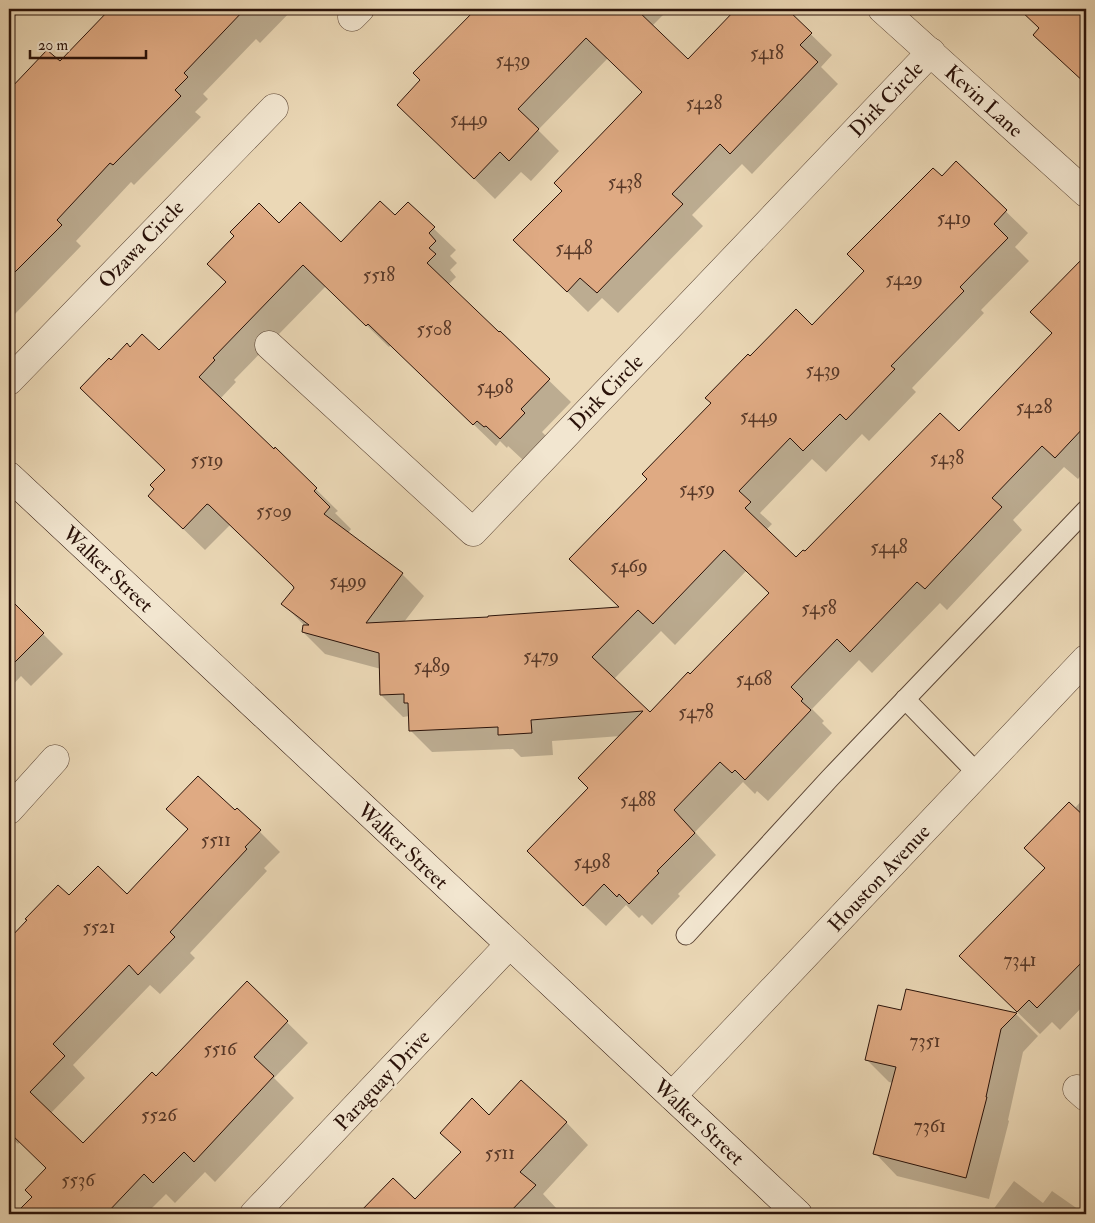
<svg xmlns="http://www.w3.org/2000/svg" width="1095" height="1223" font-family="'IM FELL Double Pica',serif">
<rect width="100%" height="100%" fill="#ebd8b6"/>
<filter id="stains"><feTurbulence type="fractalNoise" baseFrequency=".004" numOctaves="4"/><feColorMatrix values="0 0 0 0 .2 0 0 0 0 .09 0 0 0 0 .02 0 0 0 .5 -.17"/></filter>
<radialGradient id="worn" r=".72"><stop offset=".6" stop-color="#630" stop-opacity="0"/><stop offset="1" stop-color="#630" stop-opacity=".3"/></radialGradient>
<g fill="#0003" fill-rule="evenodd">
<path d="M9,9H22L9,23Z"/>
<path d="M112,9H293L260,43L256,39L203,94L208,99L195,112L201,117L134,185L131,182L76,241L81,246L13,316L9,312V92L47,51L60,63Z"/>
<path d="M477,9H669L652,26L688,61L738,9H785L832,55L821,67L838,84L752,174L742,164L692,215L703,226L618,313L602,298L588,312L536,261L563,191L643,92L608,58L538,130L559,151L531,181L521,172L495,199L419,125L422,80L415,73Z"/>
<path d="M1019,9H1086V85L1075,73L1040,29Z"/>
<path d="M956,163L1028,233L1015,247L1029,261L981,310L984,313L912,388L916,392L869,441L862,434L826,472L812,459L760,513L772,524L766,530L796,559L959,432L1053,333L1073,270L1086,284V470L1078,479L1064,467L1013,520L1022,530L947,610L940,603L872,673L859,660L812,709L824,721L822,723L832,733L768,801L757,791L755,794L743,782L695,832L716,855L678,894L680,896L652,925L642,915L639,918L626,905L606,926L550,873L589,788L621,736L552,741L553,755L521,757L513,749L432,752L410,730V716L403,717L381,695V669L325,654L303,632L304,625L283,604L295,588L294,586L230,525L205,550L171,517L156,489L166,470L111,361L131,348L159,352L279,225L341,244L395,217L408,204L456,250L450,256L457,263L450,270L456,277L448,285L499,334L500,333L571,402L542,432L546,436L523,460L508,446L507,448L500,441L496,446L391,345L389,347L326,286L234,380L236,382L220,399L274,451L275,449L338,511L335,513L351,529L348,533L402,574L424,596L404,622L490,619L621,608L649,479L750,358L812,326L865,271L942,178ZM747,570L770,593L690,676L650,713L614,679L661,631L675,645Z"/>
<path d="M14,605L63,654L31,686L21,676L9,689V606L11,608Z"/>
<path d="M1086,796V1003L1060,1030L1052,1022L1040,1034L983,979L1046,868L1074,809Z"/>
<path d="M237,809L280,852L264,868L267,871L190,953L195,958L160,994L150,985L73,1065L85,1078L50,1114L83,1145L156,1077L247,983L308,1043L274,1078L294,1098L215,1182L205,1172L175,1203L166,1194L146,1214H19L34,1197L48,1168L20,1142L18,1144L9,1135V941L29,920L69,897L127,896Z"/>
<path d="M907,990L1016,1014L1038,1036L1023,1052L1008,1120L1009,1121L989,1199L897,1176L875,1153L893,1083L889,1082L867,1060L902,1011Z"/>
<path d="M489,1116L566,1122L588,1145L543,1194L557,1209L552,1214H363L367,1210L415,1201L462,1153Z"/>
<path d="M1014,1181L1043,1203L1052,1191L1085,1214H990Z"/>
</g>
<g fill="#dfaa83" stroke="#2a1209" fill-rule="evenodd">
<path d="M110,9H245L184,73L188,77L175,90L181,96L113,165L110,163L57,220L62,225L9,278V90L47,50L60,61Z"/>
<path d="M476,9H636L688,59L736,9H787L812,33L800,45L818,62L730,154L720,144L672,194L683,204L597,293L580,278L567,292L513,240L562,191L554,183L642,92L586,38L518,109L539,129L509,161L500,152L474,179L397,105L420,80L413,73Z"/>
<path d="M1019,9H1086V84L1033,35L1039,28Z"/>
<path d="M956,161L1007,210L994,224L1008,238L960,287L964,291L891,366L895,369L846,420L840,414L803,451L790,438L739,491L751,502L745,508L796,557L803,550L805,551L940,413L959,431L1052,333L1030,312L1086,255V425L1055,458L1042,446L992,498L1002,507L925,589L917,582L850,652L837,639L791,687L803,699L801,701L811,710L745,780L735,770L732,773L720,762L674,810L695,833L657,871L659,873L629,904L619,894L617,897L604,884L583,906L527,851L588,788L578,778L643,711L531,720L532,733L498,735V727L409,731L408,703H404V694L380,695L379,653L302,632L303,625H309L281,604L294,588L293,586L209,505L207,504L183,529L148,496L154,489L150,485L165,470L80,388L109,358L111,360L127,343L130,347L142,334L159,350L226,282L207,264L234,236L230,232L259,203L279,223L300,202L341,242L380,201L395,215L408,202L435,227L429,233L436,241L429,248L436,254L427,263L499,332L500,331L550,379L521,409L525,413L500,439L486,426L484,427L477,421L473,425L368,324L366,326L303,265L213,358L215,360L199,377L274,449L275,447L317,488L314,491L330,507L324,514L403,573L366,623L488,617V616L619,607L569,559L647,479L642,474L711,403L705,398L748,354L750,356L796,309L812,325L864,271L847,254L933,168L942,176ZM724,550L769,593L690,674L688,672L650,712L592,657L638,610L653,624Z"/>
<path d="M9,598L44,633L9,668Z"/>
<path d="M198,776L235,810L237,808L261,830L245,847L247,849L170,932L175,937L138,975L129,965L53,1044L65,1056L30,1092L83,1143L152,1072L156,1076L247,981L288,1021L254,1057L274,1076L194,1162L184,1152L153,1183L144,1174L106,1214H15L32,1197L25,1190L46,1168L9,1132V939L27,920L25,919L58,885L69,895L98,866L127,894L188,829L166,809Z"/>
<path d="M1069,802L1086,818V958L1037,1008L1029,1000L1017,1012L959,956L1045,868L1024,848Z"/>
<path d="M906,989L1017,1013L1001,1029L986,1097H987L966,1178L873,1154L896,1067L865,1060L878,1005L901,1010Z"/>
<path d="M521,1080L567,1122L520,1172L536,1185L508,1214H358L393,1178L415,1199L461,1152L440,1133L472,1098L489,1115Z"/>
</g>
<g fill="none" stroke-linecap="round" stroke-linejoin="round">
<defs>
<g id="service">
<path d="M905,699L978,774"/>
<path d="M686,935L830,778L1086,510"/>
</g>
<g id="minor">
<path d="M882,9L1086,193"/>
<path d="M352,17L360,9"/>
<path d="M269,345L473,532L931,52"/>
<path d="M9,381L274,108"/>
<path d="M9,810L55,759"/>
<path d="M1077,1089L1086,1097"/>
<path d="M254,1214L509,945"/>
</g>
<path id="tertiary" d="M672,1096L1086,659"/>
<path id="secondary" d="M9,476L798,1214"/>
</defs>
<use href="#service" stroke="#5a4434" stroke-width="21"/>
<use href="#minor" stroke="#5a4434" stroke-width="29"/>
<use href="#tertiary" stroke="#5a4434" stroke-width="29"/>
<use href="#secondary" stroke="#2a1209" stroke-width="29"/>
<use href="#service" stroke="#f2e6d0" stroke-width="19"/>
<use href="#minor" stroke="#f2e6d0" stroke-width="28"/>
<use href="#tertiary" stroke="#f2e6d0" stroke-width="28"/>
<use href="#secondary" stroke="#f2e6d0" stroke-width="28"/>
</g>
<g text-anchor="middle" stroke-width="5" stroke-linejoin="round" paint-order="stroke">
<g font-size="19" fill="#573828">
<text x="767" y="59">5418</text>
<text x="513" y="66">5439</text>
<text x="704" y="109">5428</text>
<text x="469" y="125">5449</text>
<text x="625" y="188">5438</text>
<text x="954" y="224">5419</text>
<text x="574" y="254">5448</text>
<text x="379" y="281">5518</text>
<text x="904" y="285">5429</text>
<text x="434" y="335">5508</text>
<text x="823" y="376">5439</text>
<text x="495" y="393">5498</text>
<text x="1034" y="413">5428</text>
<text x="759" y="422">5449</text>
<text x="947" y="464">5438</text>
<text x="207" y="466">5519</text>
<text x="697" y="495">5459</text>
<text x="274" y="517">5509</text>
<text x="889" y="553">5448</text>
<text x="629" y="572">5469</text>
<text x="348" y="587">5499</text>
<text x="819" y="614">5458</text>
<text x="541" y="662">5479</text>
<text x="432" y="672">5489</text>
<text x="754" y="685">5468</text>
<text x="696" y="718">5478</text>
<text x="638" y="806">5488</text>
<text x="216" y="846">5511</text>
<text x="592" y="868">5498</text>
<text x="99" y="933">5521</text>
<text x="1020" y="966">7341</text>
<text x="925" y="1047">7351</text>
<text x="220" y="1055">5516</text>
<text x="159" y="1121">5526</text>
<text x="930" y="1132">7361</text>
<text x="500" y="1159">5511</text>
<text x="78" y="1186">5536</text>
</g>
<g font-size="21" fill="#2a1209" stroke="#f2e6d0">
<text transform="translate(886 99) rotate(-46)" y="7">Dirk Circle</text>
<text transform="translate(984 101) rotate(42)" y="7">Kevin Lane</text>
<text transform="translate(141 244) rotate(-46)" y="7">Ozawa Circle</text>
<text transform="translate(606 392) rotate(-46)" y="7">Dirk Circle</text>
<text transform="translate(108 569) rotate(43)" y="7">Walker Street</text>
<text transform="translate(403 846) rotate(43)" y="7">Walker Street</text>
<text transform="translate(879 878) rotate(-47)" y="7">Houston Avenue</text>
<text transform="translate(382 1080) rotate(-47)" y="7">Paraguay Drive</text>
<text transform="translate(699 1122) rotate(43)" y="7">Walker Street</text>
</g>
</g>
<rect width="1095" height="1223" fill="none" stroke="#ebd8b6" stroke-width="30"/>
<rect x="10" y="10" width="1075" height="1203" fill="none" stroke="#2a1209" stroke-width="2.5"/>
<rect x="15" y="15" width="1065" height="1193" fill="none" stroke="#2a1209"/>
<path d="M30 50v8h116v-8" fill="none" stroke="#2a1209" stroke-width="2.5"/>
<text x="38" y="50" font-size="15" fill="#2a1209" stroke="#f2e6d0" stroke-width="4" paint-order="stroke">20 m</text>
<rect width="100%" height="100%" filter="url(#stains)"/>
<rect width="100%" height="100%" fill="url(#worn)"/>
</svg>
